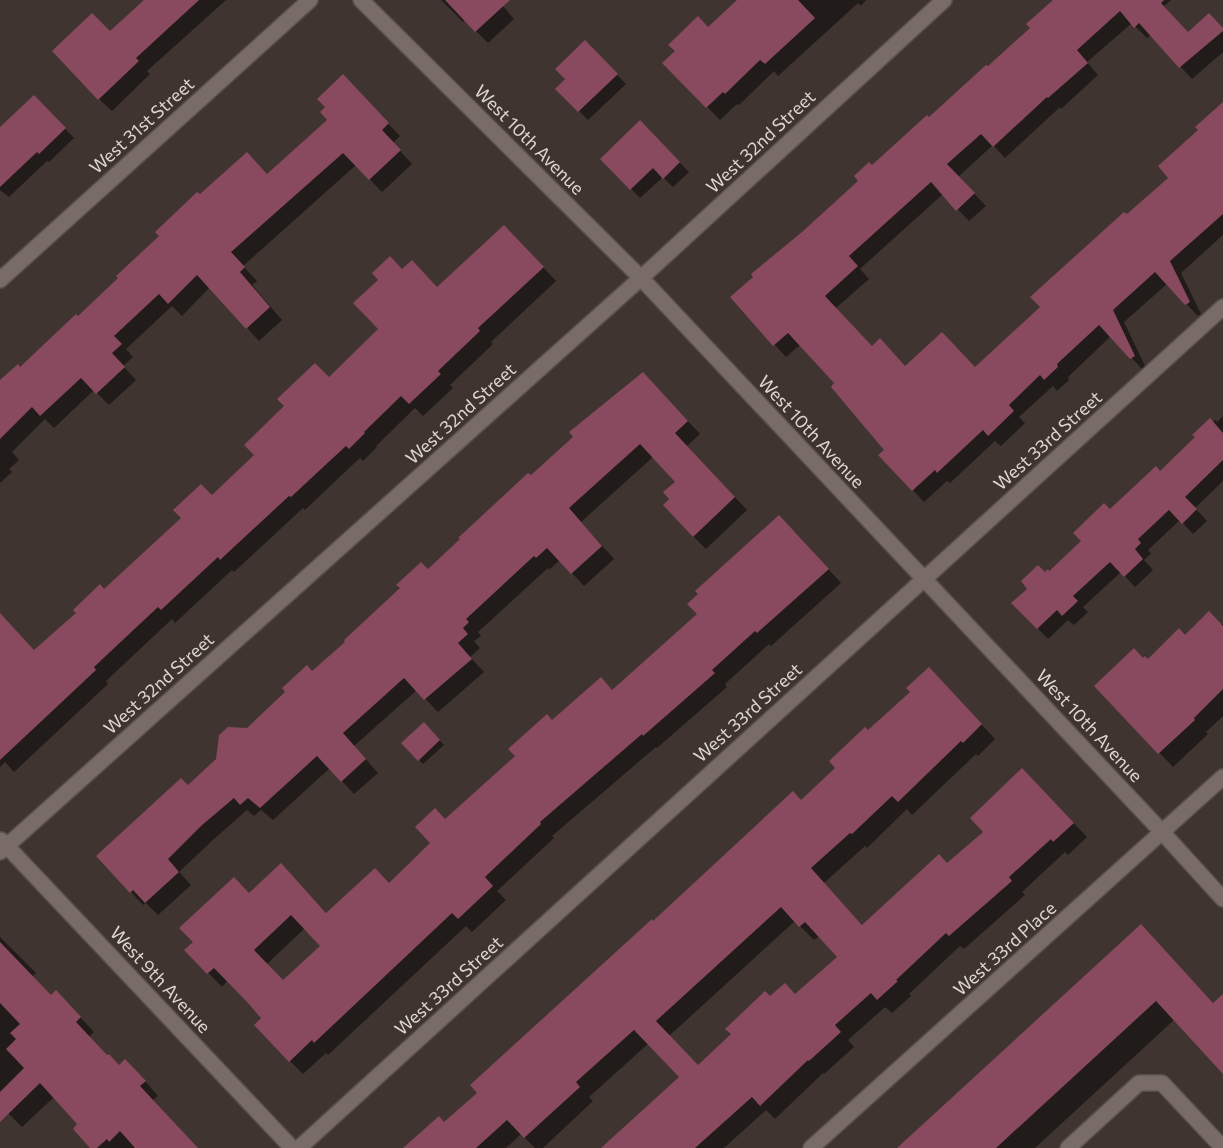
<svg xmlns="http://www.w3.org/2000/svg" width="1223" height="1148" font-family="Commissioner,sans-serif">
<rect width="100%" height="100%" fill="#3f342f"/>
<g fill="#0007" fill-rule="evenodd">
<path d="M146,0H226L147,71L150,74L112,111L99,99L111,33Z"/>
<path d="M441,0H508L502,5L514,19L488,43L465,20L463,22Z"/>
<path d="M739,0H866L861,6L858,3L778,76L774,71L739,105L737,104L720,120L664,63L708,28Z"/>
<path d="M1059,0H1171L1164,6L1188,33L1223,29V52L1192,79L1151,35L1147,38L1132,23L1087,62L1098,75L1061,109L1060,107L1005,158L993,145L958,177L986,206L969,221L943,194L860,269L869,279L836,308L872,347L906,367L976,369L1041,307L1127,216L1170,178L1200,131L1223,104V235L1181,273L1201,314L1198,316L1167,284L1124,322L1146,368L1143,370L1111,336L1068,377L1069,380L1057,391L1053,386L1019,417L1025,423L1001,446L995,441L950,483L947,481L924,502L880,455L886,450L836,383L800,345L786,357L731,297L860,181L872,167L1032,28Z"/>
<path d="M585,42L626,84L588,120L557,89L567,79Z"/>
<path d="M355,89L400,136L393,143L412,164L382,192L356,165L243,266L257,281L252,285L282,320L259,341L210,287L182,316L172,306L126,349L133,357L123,366L136,380L109,405L94,390L54,428L45,419L12,452L19,460L9,469L12,472L0,483V383L21,368L78,318L200,196L268,175L329,120Z"/>
<path d="M43,106L74,138L49,162L47,161L9,197L0,190V129Z"/>
<path d="M640,122L689,172L673,187L663,177L640,198L602,159Z"/>
<path d="M517,239L556,281L491,342L493,344L450,385L453,388L423,416L415,408L376,446L377,447L363,461L360,458L347,470L305,510L303,508L234,572L232,570L175,623L172,619L106,681L108,684L14,772L5,762L0,767V627L35,651L212,496L256,455L329,378L380,329L402,270L438,288Z"/>
<path d="M656,387L700,434L687,446L747,510L706,549L693,536L671,499L676,482L653,457L581,522L614,559L584,586L560,560L549,570L548,568L478,632L481,636L474,641L480,648L470,657L484,672L438,712L417,690L354,746L378,773L354,794L330,768L273,820L261,810L254,816L247,810L214,839L179,872L191,885L158,915L146,903L143,905L98,856L188,787L247,729L428,570L531,477Z"/>
<path d="M1223,416V481L1195,508L1207,521L1193,534L1180,520L1148,550L1151,554L1144,560L1153,570L1135,587L1121,572L1083,607L1088,612L1074,625L1068,620L1048,639L1013,603L1082,541L1110,510L1161,472L1215,420L1217,422Z"/>
<path d="M793,530L841,583L771,646L769,644L725,684L727,687L657,748L656,747L552,836L554,838L497,891L506,900L472,932L466,926L328,1055L326,1053L303,1074L290,1061L263,1018L228,980L222,987L186,950L250,894L295,879L327,914L389,884L432,844L446,820L517,756L552,721L601,679L613,691ZM305,928L321,946L283,982L267,964Z"/>
<path d="M1223,624V716L1206,732L1208,734L1173,767L1096,686L1144,660L1148,661L1185,636Z"/>
<path d="M943,683L995,739L978,756L976,754L912,815L907,809L867,848L865,846L824,883L863,926L948,864L1036,784L1087,837L1068,855L1065,852L1022,892L1025,895L964,949L960,946L909,994L911,996L892,1013L885,1007L848,1040L854,1047L824,1074L823,1073L775,1119L766,1110L724,1148H602L681,1077L649,1043L589,1097L593,1101L543,1148H535L521,1134L506,1148H405L445,1124L479,1093L653,923L802,801L837,768L868,732ZM795,921L814,940L819,936L838,957L796,995L698,1067L669,1036Z"/>
<path d="M424,724L444,745L423,764L403,743Z"/>
<path d="M1141,926L1214,1004L1223,995V1072L1175,1019L1035,1148H916Z"/>
<path d="M0,937L36,973L32,977L51,996L69,1005L94,1032L89,1037L107,1057L119,1066L139,1074L158,1096L153,1100L197,1148H92L79,1125L54,1097L22,1127L0,1105Z"/>
</g>
<g fill="#894a60" fill-rule="evenodd">
<path d="M144,0H199L136,58L139,61L98,100L52,51L92,13L110,31Z"/>
<path d="M445,0H510L475,32Z"/>
<path d="M737,0H798L815,18L765,64L760,60L725,94L723,92L706,108L662,63L675,51L668,45L698,16L708,27Z"/>
<path d="M1053,0H1164L1161,3L1188,32L1209,13L1223,28V31L1179,68L1139,23L1134,28L1120,11L1077,50L1088,63L1048,98L1047,97L993,147L981,134L947,164L975,193L956,211L931,182L849,256L858,266L825,296L872,346L880,338L905,366L942,332L975,367L1040,307L1030,297L1124,212L1127,214L1168,178L1158,166L1198,130L1195,127L1223,102V214L1170,261L1190,302L1185,305L1155,272L1113,310L1135,356L1130,359L1099,325L1057,364L1058,367L1044,380L1040,375L1009,405L1014,411L988,436L983,430L937,473L935,470L912,491L878,455L884,450L831,387L834,383L788,333L773,346L730,297L753,277L751,274L802,232L858,181L854,176L869,162L872,165L927,115L929,117L986,65L988,66L1030,28L1026,24Z"/>
<path d="M585,40L618,74L578,112L555,89L565,79L555,69Z"/>
<path d="M343,74L389,123L382,130L401,150L369,180L343,153L231,252L245,267L240,272L270,307L246,329L197,275L168,304L159,294L114,336L122,344L112,353L125,367L96,394L81,378L40,416L32,407L0,439V380L18,364L20,367L76,314L78,316L118,278L116,276L159,236L155,232L197,192L200,194L247,152L267,174L327,120L320,112L325,107L317,99Z"/>
<path d="M34,95L66,128L39,154L37,152L0,187V127Z"/>
<path d="M640,120L680,162L663,179L653,168L630,190L600,159Z"/>
<path d="M504,225L544,267L478,328L480,331L438,371L441,374L409,404L401,396L364,432L365,433L349,449L346,446L334,457L291,497L289,496L220,560L218,557L161,610L158,607L94,667L96,670L0,760V613L34,650L76,613L73,610L100,584L104,589L181,518L173,510L201,484L212,495L254,455L244,445L284,406L277,399L315,363L329,377L378,329L353,303L378,280L372,273L390,256L402,269L412,260L437,287Z"/>
<path d="M643,372L688,421L675,433L735,497L693,537L663,505L669,499L663,492L675,482L640,444L569,508L602,546L571,574L547,548L536,558L534,556L466,619L469,622L463,628L468,634L458,643L472,659L424,700L404,678L343,733L366,759L341,782L317,756L260,808L248,798L240,805L234,798L201,826L168,859L179,872L145,903L133,890L130,893L96,856L181,778L188,785L216,759L219,735L228,727L247,728L285,692L282,688L307,665L312,671L345,642L344,640L400,588L396,585L421,562L428,569L460,539L458,538L528,473L531,475L573,437L569,432Z"/>
<path d="M1210,418L1223,433V460L1185,497L1197,509L1182,524L1169,510L1138,539L1141,543L1135,549L1143,559L1124,577L1110,562L1073,596L1078,601L1062,616L1057,610L1037,629L1011,603L1027,589L1021,581L1038,565L1045,572L1048,569L1049,571L1081,541L1073,533L1104,503L1110,509L1156,466L1160,471L1195,437L1192,435Z"/>
<path d="M779,515L829,569L757,633L755,631L712,670L715,673L643,736L642,734L540,822L541,824L485,877L493,886L458,919L452,913L314,1043L312,1040L289,1062L254,1025L261,1018L248,1003L214,968L207,974L184,950L193,942L179,928L234,877L249,893L281,863L326,913L375,868L389,883L430,843L415,827L435,808L445,819L515,756L508,749L547,714L552,720L601,677L612,690L697,614L687,604L698,594L695,591ZM291,915L320,946L283,980L254,950Z"/>
<path d="M1209,611L1223,626V689L1194,718L1195,720L1158,754L1094,686L1134,648L1143,658L1145,656L1148,659L1179,628L1185,635Z"/>
<path d="M929,667L982,724L963,743L961,741L898,802L892,796L852,834L850,833L811,868L862,925L939,854L947,863L983,832L970,818L1022,768L1074,823L1053,842L1051,839L1009,877L1012,881L949,936L946,933L896,980L898,981L877,1000L871,993L835,1025L841,1032L809,1061L808,1060L760,1106L752,1097L695,1148H601L679,1077L634,1030L576,1082L580,1087L524,1138L507,1120L476,1148H403L439,1116L444,1122L477,1093L470,1085L652,919L653,921L793,791L801,800L835,768L829,761L865,727L868,730L910,692L906,688ZM781,907L799,927L805,922L837,957L795,994L785,983L770,996L765,991L725,1029L731,1034L698,1065L656,1021Z"/>
<path d="M424,722L440,740L418,761L401,743Z"/>
<path d="M1141,924L1213,1003L1223,994V1074L1156,1001L996,1148H897Z"/>
<path d="M0,942L51,995L56,990L81,1017L76,1022L107,1055L109,1054L119,1065L125,1059L146,1081L140,1086L198,1148H135L120,1131L109,1142L107,1139L97,1148H90L73,1129L77,1124L40,1083L0,1122V1092L24,1068L6,1049L16,1039L10,1033L20,1024L0,1003Z"/>
</g>
<g fill="none" stroke-linecap="round" stroke-linejoin="round">
<defs>
<g id="minor">
<path d="M361,0L641,278L1162,832L1223,899"/>
<path d="M0,280L310,0"/>
<path d="M1,840L292,1148"/>
<path d="M0,852L641,278L944,0"/>
<path d="M299,1148L1223,307"/>
<path d="M811,1148L1223,777"/>
<path d="M1068,1148L1139,1083H1162L1223,1148"/>
</g>
</defs>
<use href="#minor" stroke="#59504b" stroke-width="18"/>
<use href="#minor" stroke="#796c66" stroke-width="15"/>
</g>
<g text-anchor="middle" stroke-width="4.5" stroke-linejoin="round" paint-order="stroke">
<g font-size="18" fill="#ddd6d2" stroke="#3f342f">
<text transform="translate(142 126) rotate(-42)" y="6">West 31st Street</text>
<text transform="translate(529 140) rotate(45)" y="6">West 10th Avenue</text>
<text transform="translate(761 142) rotate(-43)" y="6">West 32nd Street</text>
<text transform="translate(461 414) rotate(-42)" y="6">West 32nd Street</text>
<text transform="translate(811 432) rotate(47)" y="6">West 10th Avenue</text>
<text transform="translate(1048 441) rotate(-42)" y="6">West 33rd Street</text>
<text transform="translate(159 684) rotate(-42)" y="6">West 32nd Street</text>
<text transform="translate(748 713) rotate(-42)" y="6">West 33rd Street</text>
<text transform="translate(1089 726) rotate(47)" y="6">West 10th Avenue</text>
<text transform="translate(1005 949) rotate(-42)" y="6">West 33rd Place</text>
<text transform="translate(160 980) rotate(47)" y="6">West 9th Avenue</text>
<text transform="translate(449 986) rotate(-42)" y="6">West 33rd Street</text>
</g>
</g>
</svg>
